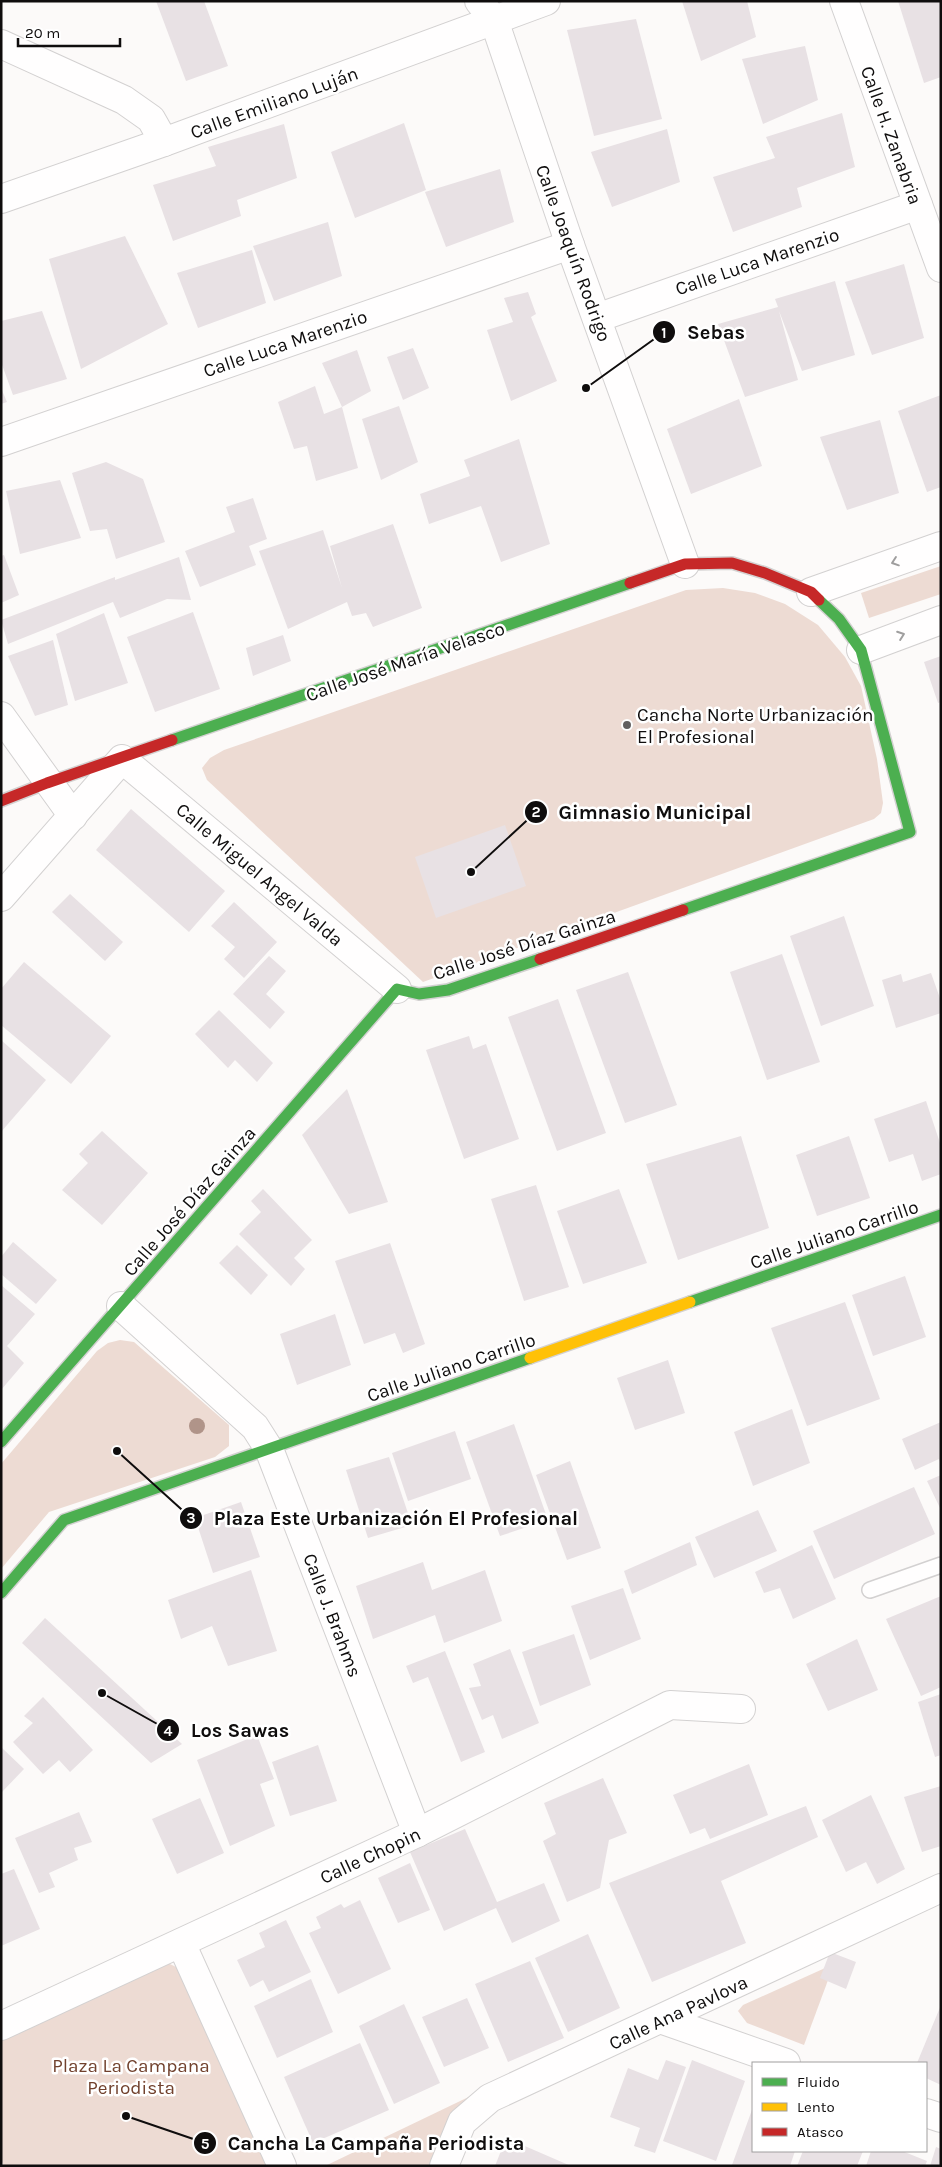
<svg xmlns="http://www.w3.org/2000/svg" width="942" height="2167" font-family="Karla,sans-serif">
<rect width="100%" height="100%" fill="#fcfaf9"/>
<g fill="#eddbd3">
<path d="M941,566V594L869,618L861,593Z"/>
<path d="M723,588L755,593L785,604L818,625L845,657L861,686L877,759L883,803L881,813L874,819L423,982L207,780L202,768L210,758L224,750L686,590Z"/>
<path d="M120,1340L134,1342L229,1425V1446L215,1457L49,1512L1,1569V1464L97,1351L108,1343Z"/>
<path d="M161,1963L170,1964L178,1968L272,2166H4L1,2160V2035Z"/>
<path d="M834,1964L804,2045L747,2023L738,2011L743,2005Z"/>
<path d="M481,2091L431,2166H325Z"/>
</g>
<g fill="#e8e1e4">
<path d="M156,1H204L228,66L186,81Z"/>
<path d="M682,1H747L756,37L701,61Z"/>
<path d="M898,1H941V77L924,83Z"/>
<path d="M636,19L662,119L594,136L567,30Z"/>
<path d="M805,46L818,100L763,124L742,59Z"/>
<path d="M842,113L855,167L797,188L802,207L733,232L713,177L775,158L766,137Z"/>
<path d="M404,123L426,190L355,218L331,152Z"/>
<path d="M284,124L297,178L237,200L241,216L173,241L153,185L216,166L208,147Z"/>
<path d="M667,129L680,182L612,207L591,152Z"/>
<path d="M500,169L514,222L446,247L425,192Z"/>
<path d="M328,222L342,276L274,301L253,246Z"/>
<path d="M125,236L168,324L81,369L49,259Z"/>
<path d="M252,250L266,303L198,328L177,273Z"/>
<path d="M904,264L924,338L872,355L845,282Z"/>
<path d="M835,281L855,355L802,371L779,311L798,380L745,397L718,324L778,307L775,299Z"/>
<path d="M528,292L536,314L531,317L557,381L511,401L487,330L513,322L504,298Z"/>
<path d="M42,311L67,379L13,395L1,362V321Z"/>
<path d="M413,348L429,388L403,400L387,357Z"/>
<path d="M357,350L371,391L342,407L358,468L316,481L307,446L294,449L278,402L315,386L324,414L342,407L322,363Z"/>
<path d="M1,388L7,402L1,404Z"/>
<path d="M941,395V487L927,492L898,411Z"/>
<path d="M739,399L762,466L691,494L667,429Z"/>
<path d="M399,406L418,462L381,480L362,419Z"/>
<path d="M880,420L899,493L847,510L820,437Z"/>
<path d="M519,439L550,544L501,562L481,506L429,524L420,494L470,476L464,460Z"/>
<path d="M106,462L143,479L165,542L116,559L107,529L90,531L72,473Z"/>
<path d="M60,480L81,538L20,554L6,491Z"/>
<path d="M253,498L267,539L249,546L256,565L200,587L185,551L235,532L226,507Z"/>
<path d="M393,524L422,608L373,627L366,613L352,616L347,602L288,629L259,551L323,530L342,588L330,546Z"/>
<path d="M4,555L19,595L1,603V556Z"/>
<path d="M179,557L191,600L167,599L120,618L113,602L8,644L1,620L115,577V580Z"/>
<path d="M193,612L220,689L155,712L127,637Z"/>
<path d="M104,613L128,683L75,701L56,634Z"/>
<path d="M283,635L291,661L253,676L246,648Z"/>
<path d="M53,640L68,705L35,716L8,656Z"/>
<path d="M941,656V702L938,703L924,662Z"/>
<path d="M131,809L225,891L189,932L96,850Z"/>
<path d="M505,825L526,886L436,918L415,857Z"/>
<path d="M70,894L123,942L105,961L52,912Z"/>
<path d="M234,902L277,942L244,978L224,959L235,947L211,926Z"/>
<path d="M844,916L874,1006L821,1026L790,936Z"/>
<path d="M782,954L820,1062L767,1080L730,972Z"/>
<path d="M269,956L286,971L266,994L285,1012L270,1029L233,994Z"/>
<path d="M24,962L111,1036L71,1084L1,1025V989Z"/>
<path d="M628,972L677,1105L625,1123L576,990Z"/>
<path d="M931,973L941,1001V1013L896,1028L882,980L901,974L903,982Z"/>
<path d="M558,999L606,1133L557,1151L508,1017Z"/>
<path d="M219,1010L273,1063L257,1082L235,1060L228,1068L195,1034Z"/>
<path d="M469,1036L473,1049L486,1044L519,1139L464,1159L426,1050Z"/>
<path d="M1,1040L46,1080L1,1132Z"/>
<path d="M347,1089L388,1202L349,1214L302,1135Z"/>
<path d="M926,1101L941,1146V1174L922,1181L913,1154L889,1162L874,1119Z"/>
<path d="M102,1131L148,1173L102,1225L62,1190L88,1163L79,1154Z"/>
<path d="M741,1136L769,1228L678,1260L646,1164Z"/>
<path d="M849,1136L870,1198L817,1216L796,1155Z"/>
<path d="M536,1185L569,1287L524,1301L491,1199Z"/>
<path d="M263,1189L312,1240L294,1258L305,1269L291,1286L239,1234L261,1212L251,1201Z"/>
<path d="M619,1189L647,1263L583,1284L557,1211Z"/>
<path d="M13,1242L57,1280L36,1304L1,1274V1257Z"/>
<path d="M390,1243L425,1344L403,1353L395,1333L364,1344L335,1261Z"/>
<path d="M237,1245L268,1275L251,1295L219,1263Z"/>
<path d="M905,1276L926,1337L873,1356L852,1295Z"/>
<path d="M1,1285L35,1314L7,1346L24,1363L1,1390Z"/>
<path d="M845,1302L880,1399L807,1426L771,1328Z"/>
<path d="M335,1314L351,1365L297,1385L280,1334Z"/>
<path d="M668,1360L685,1413L635,1430L617,1378Z"/>
<path d="M792,1409L810,1463L753,1486L734,1432Z"/>
<path d="M941,1422V1464L939,1459L915,1470L902,1439Z"/>
<path d="M514,1424L548,1520L500,1536L466,1442Z"/>
<path d="M455,1431L471,1479L408,1501L392,1453Z"/>
<path d="M389,1457L412,1525L368,1538L346,1470Z"/>
<path d="M570,1461L601,1548L567,1560L536,1475Z"/>
<path d="M941,1475V1510L927,1481Z"/>
<path d="M914,1487L935,1534L834,1579L813,1531Z"/>
<path d="M241,1502L260,1557L213,1573L195,1518Z"/>
<path d="M758,1510L777,1551L714,1578L695,1537Z"/>
<path d="M690,1542L697,1565L632,1594L624,1571Z"/>
<path d="M812,1545L836,1599L793,1619L780,1588L764,1593L755,1572Z"/>
<path d="M423,1562L432,1590L485,1570L502,1621L444,1643L435,1615L373,1639L356,1586Z"/>
<path d="M251,1570L277,1651L228,1666L212,1626L181,1639L168,1600Z"/>
<path d="M623,1588L641,1639L590,1660L571,1606Z"/>
<path d="M941,1596V1687L921,1696L886,1619Z"/>
<path d="M45,1618L182,1744L151,1763L22,1643Z"/>
<path d="M574,1634L591,1685L540,1706L522,1652Z"/>
<path d="M857,1639L878,1690L828,1711L806,1664Z"/>
<path d="M510,1649L539,1723L502,1739L493,1715L482,1720L469,1688L481,1686L473,1664Z"/>
<path d="M445,1651L485,1752L461,1762L428,1677L413,1683L406,1666Z"/>
<path d="M941,1694V1755L935,1757L918,1702Z"/>
<path d="M43,1697L93,1750L70,1772L59,1760L43,1774L13,1742L33,1723L24,1716Z"/>
<path d="M257,1735L274,1779L260,1784L275,1826L230,1846L197,1760Z"/>
<path d="M318,1745L337,1801L290,1816L272,1762Z"/>
<path d="M1,1747L24,1769L1,1793Z"/>
<path d="M749,1764L768,1815L710,1839L705,1828L690,1834L673,1795Z"/>
<path d="M603,1778L627,1833L609,1840L600,1888L567,1902L543,1841L556,1834L544,1803Z"/>
<path d="M941,1786V1846L922,1852L904,1797Z"/>
<path d="M871,1795L905,1869L877,1884L866,1862L846,1872L822,1820Z"/>
<path d="M200,1798L224,1853L177,1874L152,1819Z"/>
<path d="M806,1806L818,1837L721,1881L746,1943L652,1982L609,1883Z"/>
<path d="M79,1812L92,1842L74,1848L78,1860L49,1873L55,1887L39,1893L15,1838Z"/>
<path d="M465,1829L497,1902L544,1883L560,1921L512,1943L496,1908L444,1931L410,1852Z"/>
<path d="M410,1863L430,1910L398,1923L378,1878Z"/>
<path d="M14,1869L40,1929L1,1946V1874Z"/>
<path d="M360,1900L391,1969L338,1994L309,1933L321,1928L316,1917L341,1904L344,1908Z"/>
<path d="M286,1920L311,1972L269,1992L263,1980L250,1987L237,1960L265,1947L259,1933Z"/>
<path d="M588,1934L620,2008L568,2032L535,1958Z"/>
<path d="M830,1952L856,1962L846,1989L820,1978Z"/>
<path d="M530,1961L564,2038L508,2062L475,1984Z"/>
<path d="M311,1979L333,2032L277,2058L254,2006Z"/>
<path d="M467,1998L489,2048L444,2067L422,2017Z"/>
<path d="M404,2004L440,2083L394,2104L359,2026Z"/>
<path d="M941,2005V2085L926,2078V2063H917Z"/>
<path d="M360,2043L389,2110L313,2143L284,2077Z"/>
<path d="M666,2060L686,2067L655,2153L634,2146L640,2128L610,2117L628,2068L658,2080Z"/>
<path d="M692,2060L745,2081L716,2161L663,2141Z"/>
<path d="M753,2107V2151H795L790,2166L732,2165Z"/>
<path d="M506,2138L571,2166H495Z"/>
<path d="M936,2147L941,2149V2166H930Z"/>
<path d="M803,2151H863L857,2166H797Z"/>
<path d="M871,2151H902L927,2161L925,2166H866Z"/>
</g>
<g fill="none" stroke-linecap="round" stroke-linejoin="round">
<defs>
<path id="lane" d="M870,1590L941,1565"/>
<g id="street">
<path d="M479,1L494,20L570,245L685,564"/>
<path d="M844,1L941,268"/>
<path d="M1,44L124,100L151,119L164,142"/>
<path d="M1,199L164,142L546,1"/>
<path d="M597,318L918,205"/>
<path d="M1,442L570,245"/>
<path d="M811,592L941,546"/>
<path d="M861,650L941,620"/>
<path d="M1,716L73,816"/>
<path d="M1,897L122,759L397,989"/>
<path d="M121,1306L255,1427L269,1449L417,1833"/>
<path d="M181,1943L282,2166"/>
<path d="M663,2020L786,2063"/>
<path d="M1,2026L417,1833L670,1705L741,1709"/>
<path d="M926,2113L941,2118"/>
<path d="M444,2166L462,2122L490,2098L941,1888"/>
</g>
<g id="fast">
<path d="M172,740L630,583"/>
<path d="M683,910L910,832L861,650L839,619L819,600"/>
<path d="M690,1302L941,1215"/>
<path d="M1,1442L397,989L419,994L448,990L540,959"/>
<path d="M1,1593L64,1520L530,1358"/>
</g>
<path id="slow" d="M530,1358L690,1302"/>
<g id="jam">
<path d="M630,583L685,564L732,563L765,573L811,592L819,600"/>
<path d="M1,801L47,783L172,740"/>
<path d="M540,959L683,910"/>
</g>
</defs>
<use href="#lane" stroke="#d3d1d1" stroke-width="18"/>
<use href="#street" stroke="#d3d1d1" stroke-width="30"/>
<use href="#fast" stroke="#d3d1d1" stroke-width="14"/>
<use href="#slow" stroke="#d3d1d1" stroke-width="14"/>
<use href="#jam" stroke="#d3d1d1" stroke-width="14"/>
<use href="#lane" stroke="#fffefe" stroke-width="15"/>
<use href="#street" stroke="#fffefe" stroke-width="28"/>
<use href="#fast" stroke="#4caf50" stroke-width="11"/>
<use href="#slow" stroke="#ffc107" stroke-width="11"/>
<use href="#jam" stroke="#c62828" stroke-width="11"/>
</g>
<circle fill="#b09489" cx="197" cy="1426" r="8"/>
<defs><path id="oneway-chevron" d="M-2-3.5L2.5 0L-2 3.5" fill="none" stroke-width="1.6" stroke-linecap="round" stroke-linejoin="round" transform="scale(1.25)"/></defs>
<g stroke="#9f9e9e">
<use href="#oneway-chevron" transform="translate(895 562) rotate(161)"/>
<use href="#oneway-chevron" transform="translate(901 635) rotate(-20)"/>
</g>
<circle fill="#626060" stroke="#fff" stroke-width="2" cx="627" cy="725" r="5"/>
<g text-anchor="middle" stroke-width="5" stroke-linejoin="round" paint-order="stroke">
<g font-size="19" fill="#0f0d0d" stroke="#fff">
<text transform="translate(274 102) rotate(-20)" y="7">Calle Emiliano Luján</text>
<text transform="translate(892 135) rotate(70)" y="7">Calle H. Zanabria</text>
<text transform="translate(574 253) rotate(70)" y="7">Calle Joaquín Rodrigo</text>
<text transform="translate(757 261) rotate(-19)" y="7">Calle Luca Marenzio</text>
<text transform="translate(285 343) rotate(-19)" y="7">Calle Luca Marenzio</text>
<text transform="translate(405 661) rotate(-19)" y="7">Calle José María Velasco</text>
<text transform="translate(260 874) rotate(40)" y="7">Calle Miguel Angel Valda</text>
<text transform="translate(524 944) rotate(-18)" y="7">Calle José Díaz Gainza</text>
<text transform="translate(189 1201) rotate(-49)" y="7">Calle José Díaz Gainza</text>
<text transform="translate(834 1234) rotate(-19)" y="7">Calle Juliano Carrillo</text>
<text transform="translate(451 1367) rotate(-19)" y="7">Calle Juliano Carrillo</text>
<text transform="translate(333 1615) rotate(69)" y="7">Calle J. Brahms</text>
<text transform="translate(370 1855) rotate(-25)" y="7">Calle Chopin</text>
<text transform="translate(678 2012) rotate(-25)" y="7">Calle Ana Pavlova</text>
</g>
<g font-size="19" fill="#0f0d0d" stroke="#fff" text-anchor="start">
<text x="637" y="721">Cancha Norte Urbanización<tspan x="637" dy="22">El Profesional</tspan></text>
</g>
<g font-size="19" fill="#71412d" stroke="#fff">
<text x="131" y="2072">Plaza La Campana<tspan x="131" dy="22">Periodista</tspan></text>
</g>
</g>
<path fill="none" stroke="#0f0d0d" stroke-width="2" d="M586 388L664 332M471 872L536 812M117 1451L191 1518M102 1693L168 1730M126 2116L205 2143"/>
<g fill="#0f0d0d" stroke="#fff" stroke-width="2">
<circle cx="586" cy="388" r="5"/>
<circle cx="471" cy="872" r="5"/>
<circle cx="117" cy="1451" r="5"/>
<circle cx="102" cy="1693" r="5"/>
<circle cx="126" cy="2116" r="5"/>
<circle cx="664" cy="332" r="12"/>
<circle cx="536" cy="812" r="12"/>
<circle cx="191" cy="1518" r="12"/>
<circle cx="168" cy="1730" r="12"/>
<circle cx="205" cy="2143" r="12"/>
</g>
<g font-size="15" text-anchor="middle" font-weight="bold" fill="#fff">
<text x="664" y="338">1</text>
<text x="536" y="817">2</text>
<text x="191" y="1523">3</text>
<text x="168" y="1736">4</text>
<text x="205" y="2149">5</text>
</g>
<g font-size="20" text-anchor="middle" font-weight="bold" fill="#0f0d0d" stroke="#fff" stroke-width="5" stroke-linejoin="round" paint-order="stroke">
<text x="716" y="339">Sebas</text>
<text x="655" y="819">Gimnasio Municipal</text>
<text x="396" y="1525">Plaza Este Urbanización El Profesional</text>
<text x="240" y="1737">Los Sawas</text>
<text x="376" y="2150">Cancha La Campaña Periodista</text>
</g>
<rect width="942" height="2167" fill="none" stroke="#0f0d0d" stroke-width="5"/>
<rect x="752" y="2062" width="175" height="90" fill="#ffffff" stroke="#9f9e9e"/>
<rect x="762" y="2078" width="25" height="8" fill="#4caf50" stroke="#9f9e9e"/>
<text x="797" y="2087" font-size="15" fill="#0f0d0d">Fluido</text>
<rect x="762" y="2103" width="25" height="8" fill="#ffc107" stroke="#9f9e9e"/>
<text x="797" y="2112" font-size="15" fill="#0f0d0d">Lento</text>
<rect x="762" y="2128" width="25" height="8" fill="#c62828" stroke="#9f9e9e"/>
<text x="797" y="2137" font-size="15" fill="#0f0d0d">Atasco</text>
<path d="M18 38v8h102v-8" fill="none" stroke="#0f0d0d" stroke-width="2.5"/>
<text x="25" y="38" font-size="15" fill="#0f0d0d" stroke="#ffffff" stroke-width="4" paint-order="stroke">20 m</text>
</svg>
